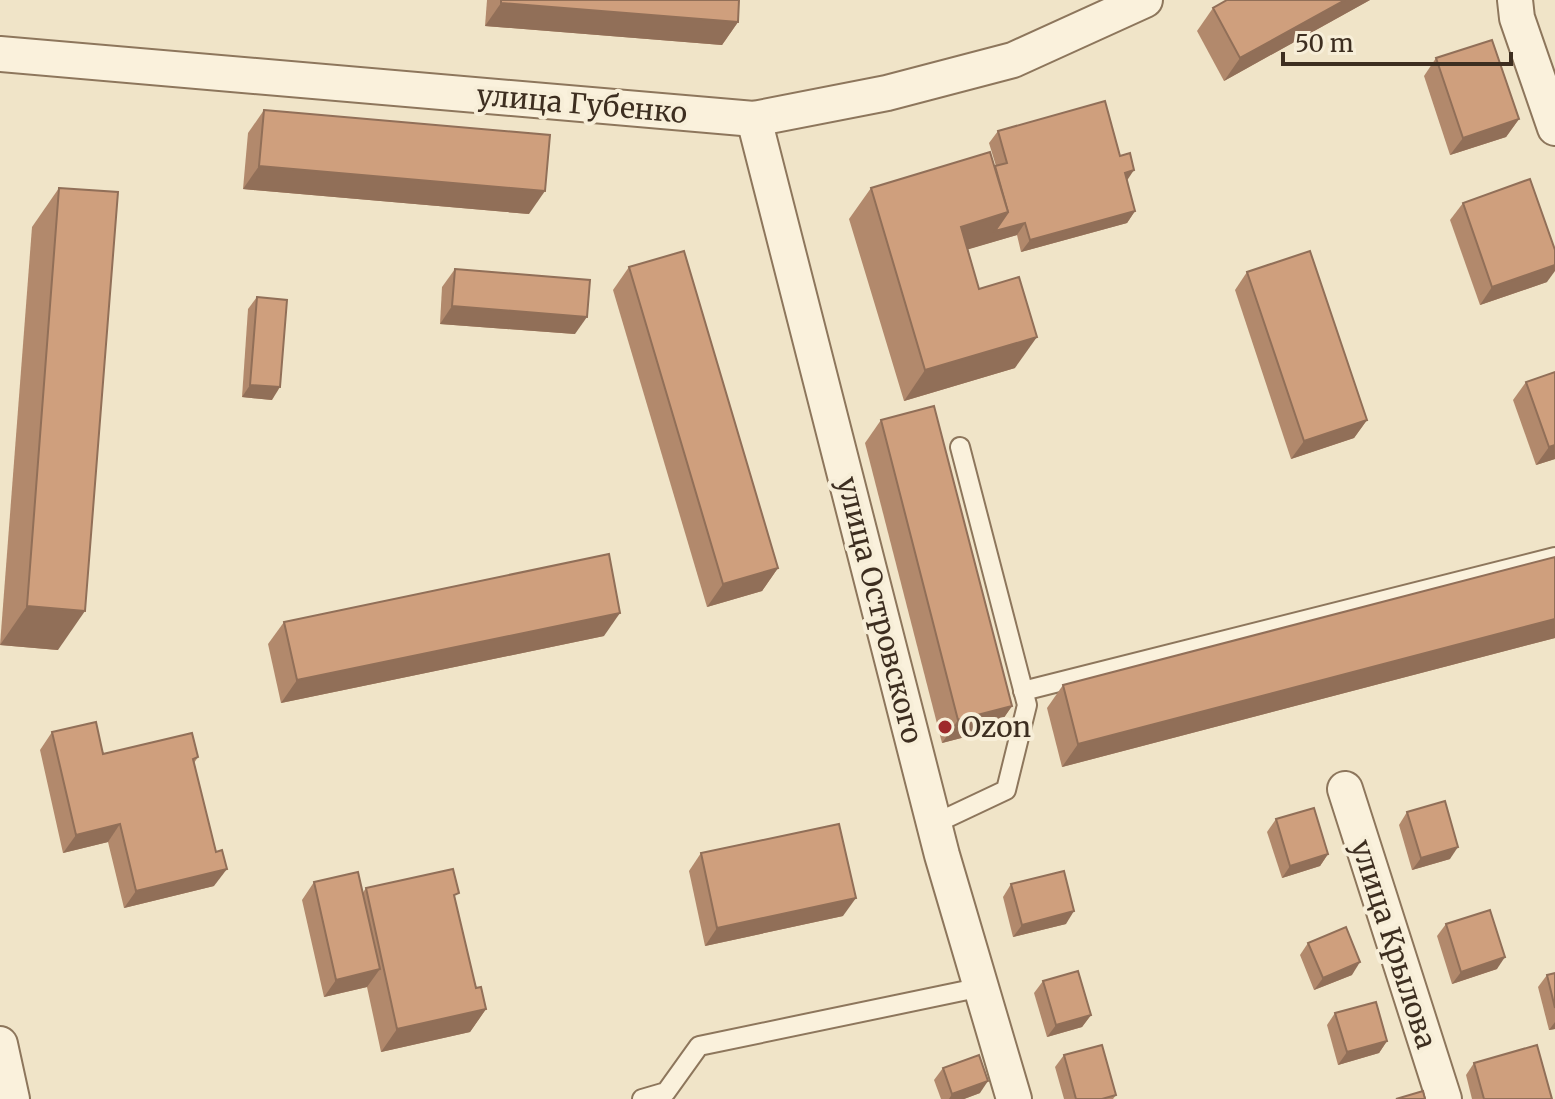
<svg xmlns="http://www.w3.org/2000/svg" width="1555" height="1099" font-family="Merriweather,serif">
<rect width="100%" height="100%" fill="#f0e4c8"/>
<g fill="none" stroke-linecap="round" stroke-linejoin="round">
<defs>
<g id="service">
<path d="M1023,691L1555,557"/>
<path d="M934,824L1006,790L1027,705L960,447"/>
<path d="M642,1099L666,1092L699,1046L982,987"/>
</g>
<g id="minor">
<path d="M1515,0L1517,18L1555,128"/>
<path d="M0,54L754,119L887,93L1013,60L1145,0"/>
<path d="M754,119L942,855L1014,1099"/>
<path d="M1345,789L1444,1099"/>
<path d="M0,1044L12,1099"/>
</g>
</defs>
<use href="#service" stroke="#8d765c" stroke-width="22"/>
<use href="#minor" stroke="#8d765c" stroke-width="38"/>
<use href="#service" stroke="#faf1dc" stroke-width="18"/>
<use href="#minor" stroke="#faf1dc" stroke-width="34"/>
</g>
<g fill="#b2896c">
<path d="M487,0H739L738,22L722,45L485,26Z"/>
<path d="M1370,0L1224,81L1197,31L1213,8Z"/>
<path d="M1436,58L1519,119L1506,137L1450,155L1424,76Z"/>
<path d="M264,110L529,214L243,189L248,133Z"/>
<path d="M998,131L1127,181L1135,211L1127,223L1021,252L1017,235L968,249L979,289L1015,368L904,401L849,219L871,188L996,166L989,143Z"/>
<path d="M59,188L58,650L0,645L32,227Z"/>
<path d="M1463,203L1547,282L1480,305L1450,220Z"/>
<path d="M629,267L778,568L762,591L707,607L613,290Z"/>
<path d="M455,269L575,334L440,324L442,287Z"/>
<path d="M1247,272L1367,420L1354,438L1291,459L1235,290Z"/>
<path d="M257,297L272,400L242,397L248,309Z"/>
<path d="M1555,372V459L1536,465L1513,400L1526,382Z"/>
<path d="M881,420L1012,706L996,729L942,743L865,443Z"/>
<path d="M1555,557V638L1062,767L1047,708L1063,685Z"/>
<path d="M284,622L604,636L281,703L268,644Z"/>
<path d="M52,732L103,754L198,757L194,763L214,886L124,908L108,842L63,853L40,750Z"/>
<path d="M1407,812L1450,859L1412,870L1399,825Z"/>
<path d="M1276,819L1328,854L1320,866L1282,878L1267,832Z"/>
<path d="M701,853L843,916L705,946L689,871Z"/>
<path d="M314,882L362,894L366,888L455,900L476,988L486,1009L470,1032L381,1052L367,987L324,997L302,900Z"/>
<path d="M1011,884L1066,924L1013,937L1003,897Z"/>
<path d="M1446,924L1497,969L1452,984L1437,936Z"/>
<path d="M1308,943L1352,975L1314,990L1300,955Z"/>
<path d="M1555,973V1029L1549,1030L1538,987L1547,975Z"/>
<path d="M1043,981L1091,1015L1082,1027L1047,1037L1034,993Z"/>
<path d="M1335,1013L1387,1041L1379,1053L1338,1065L1327,1025Z"/>
<path d="M1064,1055L1116,1095L1113,1099H1064L1055,1067Z"/>
<path d="M1474,1063L1552,1099H1472L1466,1075Z"/>
<path d="M943,1068L980,1093L964,1099H941L934,1080Z"/>
</g>
<g fill="#916f58">
<path d="M1345,0H1370L1224,81L1240,58Z"/>
<path d="M501,3L738,22L722,45L485,26Z"/>
<path d="M1519,119L1506,137L1450,155L1463,138Z"/>
<path d="M259,166L545,191L529,214L243,189Z"/>
<path d="M1134,170L1126,182L1125,173Z"/>
<path d="M1135,211L1127,223L1021,252L1030,240Z"/>
<path d="M1008,212L1025,223L1017,235L939,258L961,227Z"/>
<path d="M1555,265V271L1547,282L1480,305L1492,287Z"/>
<path d="M452,306L587,317L575,334L440,324Z"/>
<path d="M1037,337L1015,368L904,401L925,370Z"/>
<path d="M250,385L280,387L272,400L242,397Z"/>
<path d="M1367,420L1354,438L1291,459L1304,441Z"/>
<path d="M1555,445V459L1536,465L1549,447Z"/>
<path d="M778,568L762,591L707,607L723,584Z"/>
<path d="M27,606L85,611L58,650L0,645Z"/>
<path d="M620,613L604,636L281,703L297,680Z"/>
<path d="M1555,619V638L1062,767L1078,744Z"/>
<path d="M1012,706L996,729L942,743L958,720Z"/>
<path d="M120,824L108,842L63,853L76,835Z"/>
<path d="M1458,847L1450,859L1412,870L1421,858Z"/>
<path d="M1328,854L1320,866L1282,878L1290,866Z"/>
<path d="M227,869L214,886L124,908L136,891Z"/>
<path d="M856,898L843,916L705,946L717,928Z"/>
<path d="M1074,911L1066,924L1013,937L1022,925Z"/>
<path d="M1505,957L1497,969L1452,984L1461,972Z"/>
<path d="M1360,962L1352,975L1314,990L1323,978Z"/>
<path d="M380,969L367,987L324,997L336,980Z"/>
<path d="M486,1009L470,1032L381,1052L397,1029Z"/>
<path d="M1091,1015L1082,1027L1047,1037L1056,1025Z"/>
<path d="M1555,1022V1029L1549,1030Z"/>
<path d="M1387,1041L1379,1053L1338,1065L1347,1052Z"/>
<path d="M988,1081L980,1093L964,1099H949L952,1094Z"/>
</g>
<g fill="#cf9f7d" stroke="#916f58" stroke-width="2">
<path d="M501,0H739L738,22L501,3Z"/>
<path d="M1227,0H1345L1240,58L1213,8Z"/>
<path d="M1492,40L1519,119L1463,138L1436,58Z"/>
<path d="M1105,101L1120,156L1130,153L1134,170L1125,173L1135,211L1030,240L1025,223L995,231L1008,212L995,166L1007,163L998,131Z"/>
<path d="M264,110L550,135L545,191L259,166Z"/>
<path d="M990,152L1008,212L961,227L979,289L1019,277L1037,337L925,370L871,188Z"/>
<path d="M1530,179L1555,250V265L1492,287L1463,203Z"/>
<path d="M59,188L118,192L85,611L27,606Z"/>
<path d="M684,251L778,568L723,584L629,267Z"/>
<path d="M1310,251L1367,420L1304,441L1247,272Z"/>
<path d="M455,269L590,280L587,317L452,306Z"/>
<path d="M257,297L287,300L280,387L250,385Z"/>
<path d="M1555,372V445L1549,447L1526,382Z"/>
<path d="M934,406L1012,706L958,720L881,420Z"/>
<path d="M609,554L620,613L297,680L284,622Z"/>
<path d="M1555,557V619L1078,744L1063,685Z"/>
<path d="M96,722L103,754L192,733L198,757L193,759L216,852L222,850L227,869L136,891L120,824L76,835L52,732Z"/>
<path d="M1445,801L1458,847L1421,858L1407,812Z"/>
<path d="M1314,808L1328,854L1290,866L1276,819Z"/>
<path d="M839,824L856,898L717,928L701,853Z"/>
<path d="M453,869L459,893L454,895L476,988L481,987L486,1009L397,1029L366,888Z"/>
<path d="M1064,871L1074,911L1022,925L1011,884Z"/>
<path d="M358,872L380,969L336,980L314,882Z"/>
<path d="M1490,910L1505,957L1461,972L1446,924Z"/>
<path d="M1346,927L1360,962L1323,978L1308,943Z"/>
<path d="M1078,971L1091,1015L1056,1025L1043,981Z"/>
<path d="M1555,973V1008L1547,975Z"/>
<path d="M1376,1002L1387,1041L1347,1052L1335,1013Z"/>
<path d="M1102,1045L1116,1095L1102,1099H1076L1064,1055Z"/>
<path d="M1537,1045L1552,1099H1484L1474,1063Z"/>
<path d="M979,1055L988,1081L952,1094L943,1068Z"/>
<path d="M1423,1091L1425,1099H1396Z"/>
</g>
<circle fill="#9e2a2b" stroke="#f7eed8" stroke-width="3" cx="945" cy="727" r="8"/>
<g text-anchor="middle" stroke-width="8" stroke-linejoin="round" paint-order="stroke">
<g font-size="28" fill="#3d2e20" stroke="#f7eed8">
<text transform="translate(582 104) rotate(5)" y="10">улица Губенко</text>
<text transform="translate(880 610) rotate(76)" y="10">улица Островского</text>
<text transform="translate(1394 944) rotate(72)" y="10">улица Крылова</text>
</g>
<g font-size="28" fill="#3d2e20" stroke="#f7eed8" text-anchor="start">
<text x="961" y="737">Ozon</text>
</g>
</g>
<path d="M1283 52v12h228v-12" fill="none" stroke="#3d2e20" stroke-width="4"/>
<text x="1295" y="52" font-size="24" fill="#3d2e20" stroke="#f7eed8" stroke-width="6" paint-order="stroke">50 m</text>
</svg>
